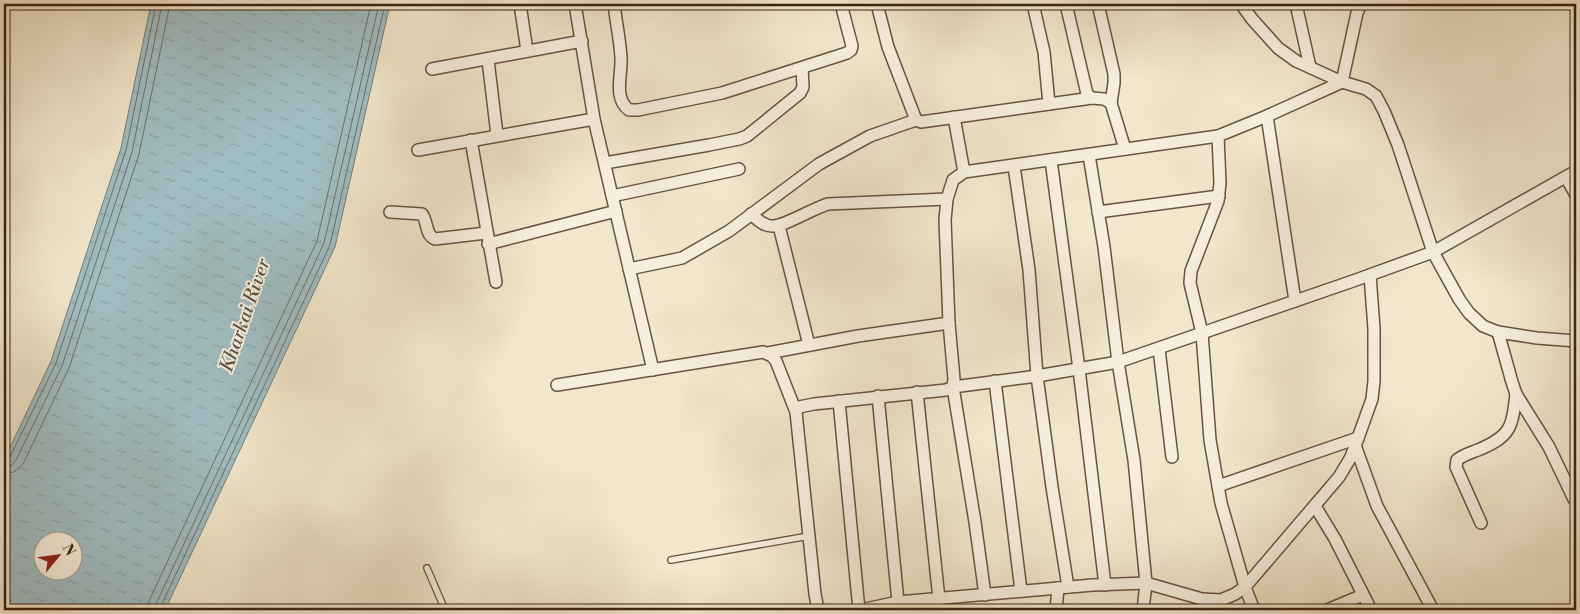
<svg xmlns="http://www.w3.org/2000/svg" width="1580" height="614" font-family="'Libre Bodoni',serif">
<defs>
<pattern id="water-ripples" width="26" height="14" patternUnits="userSpaceOnUse" patternTransform="scale(1.25)"><rect width="26" height="14" fill="#a0bdc2"/><path d="M2 4q2-2 4 0t4 0M15 11q2-2 4 0t4 0" fill="none" stroke="#8ba2a6"/></pattern>
</defs>
<rect width="100%" height="100%" fill="#f1e7cc"/>
<filter id="stains"><feTurbulence type="fractalNoise" baseFrequency=".004" numOctaves="4"/><feColorMatrix values="0 0 0 0 .2 0 0 0 0 .09 0 0 0 0 .02 0 0 0 .5 -.17"/></filter>
<radialGradient id="worn" r=".72"><stop offset=".6" stop-color="#630" stop-opacity="0"/><stop offset="1" stop-color="#630" stop-opacity=".3"/></radialGradient>
<path fill="url(#water-ripples)" stroke="#787f7b" fill-rule="evenodd" d="M151,4H390L335,247L165,610H4V460L51,361L121,148ZM42,542H72V572H42Z"/>
<g fill="none" stroke-linecap="round" stroke-linejoin="round">
<g stroke="#6e706a" stroke-width="1">
<path d="M4,461L8,460L10,457L56,363L126,150L156,4"/>
<path d="M4,467L11,466L16,460L62,366L132,152L162,4"/>
<path d="M4,474L14,472L23,464L69,368L139,154L170,4"/>
<path d="M147,610L149,601L317,241L371,4"/>
<path d="M154,610L156,604L324,243L379,4"/>
<path d="M161,610V606L330,245L385,4"/>
</g>
<defs>
<g id="lane">
<path d="M671,560L809,536"/>
<path d="M427,568L445,610"/>
</g>
<g id="street">
<path d="M520,4L527,51"/>
<path d="M575,4L594,119L653,370"/>
<path d="M614,4C616,22 620,40 621,58C622,75 613,98 629,110H638L722,93L847,53L851,50L852,46L841,4"/>
<path d="M877,4L888,47L916,120L921,122L1092,98"/>
<path d="M1033,4L1044,52L1049,104"/>
<path d="M1066,4L1087,94L1092,98L1104,99L1111,103L1125,149"/>
<path d="M1098,4L1114,74V83L1111,103"/>
<path d="M1241,4L1252,19L1278,48L1296,61L1342,82L1366,89L1376,96L1384,111L1398,145L1433,252L1459,299L1469,313L1483,326L1498,332L1537,338L1576,341"/>
<path d="M1296,4L1310,67"/>
<path d="M488,60L497,135"/>
<path d="M432,69L582,41"/>
<path d="M1267,116L1295,301"/>
<path d="M954,117L964,172"/>
<path d="M1218,136L1220,183L1218,201L1191,271L1190,283L1202,333L1210,440L1221,503L1245,587L1254,610"/>
<path d="M471,140L496,282"/>
<path d="M418,150L594,119"/>
<path d="M1089,155L1104,247L1118,362L1134,460L1146,583L1143,610"/>
<path d="M1051,160L1079,369L1105,585"/>
<path d="M605,163L709,145L739,139L747,136L800,93L803,87L802,68"/>
<path d="M1014,166L1029,270L1037,376L1052,487L1068,587"/>
<path d="M1566,177L1576,195"/>
<path d="M612,196L739,169"/>
<path d="M390,212L422,214C428,222 425,235 435,239L486,233"/>
<path d="M1098,212L1219,196"/>
<path d="M751,214C757,219 763,226 772,226C783,227 814,208 828,204L947,199"/>
<path d="M779,226L809,345"/>
<path d="M488,244L616,211"/>
<path d="M629,269L682,258L729,231L819,164L870,136L916,120"/>
<path d="M1498,332L1512,382L1516,394L1549,447L1574,499L1576,501"/>
<path d="M1159,349L1172,457"/>
<path d="M768,353L858,336L949,323"/>
<path d="M995,381L1021,591"/>
<path d="M557,385L763,352L772,356L776,361L796,412"/>
<path d="M917,392L939,599"/>
<path d="M878,396L898,602"/>
<path d="M839,401L859,610"/>
<path d="M1355,445L1377,506L1433,610"/>
<path d="M1218,486L1358,438"/>
<path d="M1315,506L1335,539L1371,610"/>
<path d="M1481,523L1456,467L1457,460C1463,455 1470,453 1478,450C1511,436 1512,428 1516,394"/>
<path d="M985,595L975,522L953,387L1037,376L1118,362L1353,281L1433,252L1576,171"/>
<path d="M818,610L815,594L796,412L799,407L814,404L946,390L953,387L954,379L949,323L945,220L947,199L953,180L964,172L1218,136L1267,116L1342,82L1357,13L1361,4"/>
<path d="M861,610L898,602L1093,585L1146,583L1202,599L1221,600L1235,594L1245,587L1339,477L1351,457L1358,438L1372,399L1374,381V329L1370,275"/>
<path d="M1056,610L1058,588"/>
<path d="M1327,610L1363,595"/>
</g>
</defs>
<use href="#lane" stroke="#695340" stroke-width="8"/>
<use href="#street" stroke="#695340" stroke-width="14"/>
<use href="#lane" stroke="#f6efde" stroke-width="5.5"/>
<use href="#street" stroke="#f6efde" stroke-width="11"/>
</g>
<g text-anchor="middle" stroke-width="4" stroke-linejoin="round" paint-order="stroke">
<g font-size="19" font-style="italic" fill="#5a5046" stroke="#f6efde">
<text transform="translate(244 315) rotate(-71)" y="7">Kharkai River</text>
</g>
</g>
<rect width="1580" height="614" fill="none" stroke="#f1e7cc" stroke-width="20"/>
<rect x="5" y="5" width="1570" height="604" fill="none" stroke="#3c2211" stroke-width="2.5"/>
<rect x="10" y="10" width="1560" height="594" fill="none" stroke="#3c2211"/>
<g transform="translate(58 556) rotate(61)"><circle r="24" fill="#f6efde" stroke="#ac9d8c"/>
<path d="M0-4L9 19L0 12L-9 19Z" fill="#8f2418"/>
<text y="-8" font-size="14" font-weight="bold" text-anchor="middle" fill="#3c2211">N</text>
</g>
<rect width="100%" height="100%" filter="url(#stains)"/>
<rect width="100%" height="100%" fill="url(#worn)"/>
</svg>
